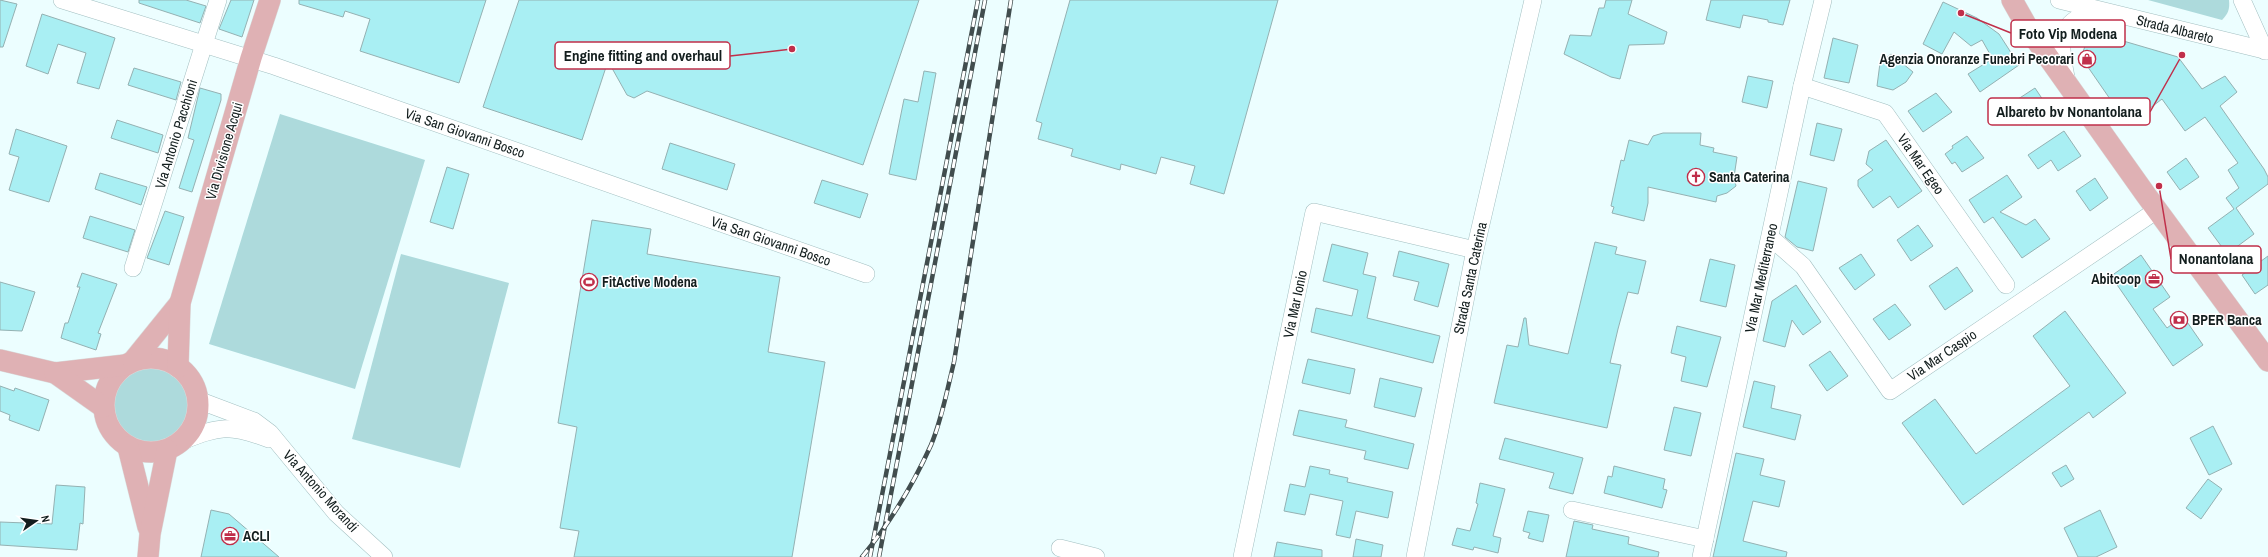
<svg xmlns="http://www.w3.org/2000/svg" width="2268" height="557" font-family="'Archivo Narrow',sans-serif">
<rect width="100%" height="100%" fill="#ecfeff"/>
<g fill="#addadc">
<path d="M2148,0H2229C2230,9 2228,14 2222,20Z"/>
<path d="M280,114L425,160L355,389L209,344Z"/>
<path d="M401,254L509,283L460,468L352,439Z"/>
<circle cx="150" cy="406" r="39"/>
</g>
<g fill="#a9eff3" stroke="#94b1b2">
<path d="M0,0L17,4L3,47H0Z"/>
<path d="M139,0H186L206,6L200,23L139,3Z"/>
<path d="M231,0H254L242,37L219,29Z"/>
<path d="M299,0H486L459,83L360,51L370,19L345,11L343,17L299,4Z"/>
<path d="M519,0H919L863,165L647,91L634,98L627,95L608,61L582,140L483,107Z"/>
<path d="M1070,0H1278L1224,194L1190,184L1195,166L1161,157L1156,174L1121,164L1120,170L1071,156L1073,149L1038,139L1042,123L1036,121Z"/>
<path d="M1606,0H1632L1628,14L1667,32L1664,44L1629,45L1620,79L1611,77L1564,54L1570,35L1591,36L1599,8H1604Z"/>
<path d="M1711,0H1790L1783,25L1768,22V20L1743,15L1740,28L1706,20Z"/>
<path d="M1943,2L1977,18L1999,34L2019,65L1980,92L1968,74L1989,61L1987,59L1991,56L1982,40L1971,46L1954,32L1942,54L1923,44Z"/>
<path d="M42,14L115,38L99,89L77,83L86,53L58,44L48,74L26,66Z"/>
<path d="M2093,25L2122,36L2120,40L2178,57L2202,89L2225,76L2237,92L2220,106L2264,169L2268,177V184L2236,208L2254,234L2227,254L2208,228L2234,209L2226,198L2239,188L2228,170L2238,163L2205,117L2185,131L2162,99L2128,125L2081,57Z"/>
<path d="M1833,38L1858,45L1849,83L1824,78Z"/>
<path d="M1891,54L1913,72L1906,82L1893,90L1877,86L1880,63Z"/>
<path d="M134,68L181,82L176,100L128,85Z"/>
<path d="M924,71L936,73L916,180L889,174L904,99L918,102Z"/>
<path d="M1748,76L1773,81L1767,108L1742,102Z"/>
<path d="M200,88L221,94V100L192,192L179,188L194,140L188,138Z"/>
<path d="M2035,88L2049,109L2026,125L2012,103Z"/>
<path d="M1936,93L1952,112L1923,132L1908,111Z"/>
<path d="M117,120L163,135L158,153L111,138Z"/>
<path d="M1817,123L1842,129L1834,161L1810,155Z"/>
<path d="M16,129L67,146L49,202L9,190L19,157L9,154Z"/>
<path d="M2064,131L2081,156L2058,171L2051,160L2038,169L2028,155Z"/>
<path d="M1663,133H1701L1700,145L1714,148L1713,152L1737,157L1734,177L1736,186L1727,193L1717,196L1716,202L1648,187V203L1644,221L1612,213L1614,207L1611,206L1621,160L1624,161L1629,140L1648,145L1653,136Z"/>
<path d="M1967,136L1984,158L1962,172L1955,162L1952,164L1945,154L1953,148L1952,146Z"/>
<path d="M1886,140L1922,191L1898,208L1890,196L1873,208L1858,186V180L1873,170L1866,164L1869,151Z"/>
<path d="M670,143L735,164L727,190L662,169Z"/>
<path d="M2186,158L2199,177L2180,190L2167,172Z"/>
<path d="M447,167L469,174L453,229L430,222Z"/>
<path d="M100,173L147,187L141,205L95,189Z"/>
<path d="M2007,175L2022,197L2000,212L2026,225L2035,219L2050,239L2022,258L1993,217L1984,223L1969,200Z"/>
<path d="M2095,178L2108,198L2090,211L2076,191Z"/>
<path d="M822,180L868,194L860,218L814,203Z"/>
<path d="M1798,181L1827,188L1813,251L1797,247L1785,237Z"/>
<path d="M165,211L184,217L169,265L147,258Z"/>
<path d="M90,216L135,230L128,252L83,238Z"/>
<path d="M592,220L651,229L647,254L780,277L768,352L825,362L792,557H574L579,531L560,528L577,427L558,423Z"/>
<path d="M1918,225L1933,246L1911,261L1897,240Z"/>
<path d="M1595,242L1617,247L1615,254L1646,261L1638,294L1628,292L1618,329L1610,363L1621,365L1607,428L1494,403L1507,345L1518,347L1524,318H1526L1529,345L1568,354Z"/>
<path d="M1332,244L1368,253L1363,274L1376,277L1367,318L1440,336L1433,363L1311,332L1316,308L1352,316L1358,290L1323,281Z"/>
<path d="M1399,251L1449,264L1438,307L1414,300L1419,282L1393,276Z"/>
<path d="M1861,254L1875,275L1855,290L1839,268Z"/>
<path d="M2141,255L2170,297L2153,309L2167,328L2183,316L2203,345L2173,366L2111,276Z"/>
<path d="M2268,256V285L2255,294L2242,275Z"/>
<path d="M1710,259L1735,265L1726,307L1700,301Z"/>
<path d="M1957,267L1973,291L1945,310L1929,286Z"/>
<path d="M82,273L117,284L98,333L101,334L96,350L61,338L65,323H68L80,287H77Z"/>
<path d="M0,282L35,292L22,331L0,330Z"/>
<path d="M1796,285L1821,322L1803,335L1792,320L1785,347L1763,341L1772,301Z"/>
<path d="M1895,304L1911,325L1889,340L1873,319Z"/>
<path d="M2065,311L2126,393L2093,418L2089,412L1963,505L1902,423L1935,399L1976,454L2070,386L2033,336Z"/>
<path d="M1677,326L1721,337L1707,387L1681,381L1686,357L1671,353Z"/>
<path d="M1830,351L1848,376L1827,391L1809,365Z"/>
<path d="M1308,359L1355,369L1350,394L1302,383Z"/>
<path d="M1380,378L1422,388L1415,417L1374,407Z"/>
<path d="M1754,381L1775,386L1771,408L1801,415L1795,440L1743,427Z"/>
<path d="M0,386L14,391L15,388L49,400L39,431L9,420L10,415L0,411Z"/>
<path d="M1674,407L1701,413L1691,456L1664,450Z"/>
<path d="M1299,410L1347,420L1345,427L1414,444L1408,469L1364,459L1366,451L1293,435Z"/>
<path d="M2213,426L2232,464L2209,475L2190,438Z"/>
<path d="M1505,438L1583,458L1573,494L1549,488L1554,473L1499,459Z"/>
<path d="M1736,453L1764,459L1760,475L1785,481L1779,507L1753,501L1743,541L1787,552L1786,557H1713Z"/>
<path d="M2066,465L2074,479L2061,487L2052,473Z"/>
<path d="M1310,466L1330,470L1329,474L1348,478L1347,482L1393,492L1388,518L1356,511L1350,538L1336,535L1343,501L1310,494L1305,515L1284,511L1290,484L1305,487Z"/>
<path d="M1614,466L1665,479L1663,489L1667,490L1662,508L1604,493L1608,476L1612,477Z"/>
<path d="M2208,479L2222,489L2201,519L2186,508Z"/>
<path d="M1480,483L1505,489L1493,536L1501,538L1498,553L1474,547L1473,550L1452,545L1457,528L1470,531L1478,504L1476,503Z"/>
<path d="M56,485L85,487L83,524L80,523L77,550L0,545V522L52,524Z"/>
<path d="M211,510L229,514L279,557H201Z"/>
<path d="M2100,510L2117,547L2096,557H2078L2064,528Z"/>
<path d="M1528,511L1549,515L1543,542L1528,538L1530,533L1523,531Z"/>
<path d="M1574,521L1593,525L1592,529L1629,537L1628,544L1659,552L1658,557H1566Z"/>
<path d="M1356,539L1383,545L1381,557H1353Z"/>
<path d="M1277,542L1322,550V557H1274Z"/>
</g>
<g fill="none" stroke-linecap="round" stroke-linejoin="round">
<defs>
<g id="minor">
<path d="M62,0L274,66L866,274"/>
<path d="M2059,0L2268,51"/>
<path d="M2242,0L2265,51"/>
<path d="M2067,82C2063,60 2053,30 2080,17C2086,14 2095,14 2102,13"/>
<path d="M1802,86L1885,113L2006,285"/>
<path d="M1770,237L1803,266L1890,391L2157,210"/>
<path d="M133,268L218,0"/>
<path d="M198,400L254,421L270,433L336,513L384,557"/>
<path d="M182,441C221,426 229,424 269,439"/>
<path d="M1572,510L1705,539"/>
<path d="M1060,548L1096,557"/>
<path d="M1242,557L1314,212L1475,250"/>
<path d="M1415,557L1475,250L1533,0"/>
<path d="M1701,557L1802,86L1823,0"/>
</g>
<g id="major">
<path d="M2012,0L2029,30L2146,195L2268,361"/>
<circle cx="151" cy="405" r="47"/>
<path d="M0,360L55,373L125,365"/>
<path d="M133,361L180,303"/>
<path d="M178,367L180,303L251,58L270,0"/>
<path d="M55,373L103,407"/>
<path d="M128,447L148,527"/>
<path d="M148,557L150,534L167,450"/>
</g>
</defs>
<use href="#minor" stroke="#a2bfc1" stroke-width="18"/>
<use href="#major" stroke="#d9dbdb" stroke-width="22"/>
<use href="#minor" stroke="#fff" stroke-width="17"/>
<use href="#major" stroke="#dfb1b4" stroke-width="21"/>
<defs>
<g id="rail">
<path d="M862,557C889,524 913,485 931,445C942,419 947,390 954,362L1011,0"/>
<path d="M870,557L978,0"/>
<path d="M879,557L985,0"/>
</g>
</defs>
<use href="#rail" stroke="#414d4e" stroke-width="4.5"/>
<use href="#rail" stroke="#fff" stroke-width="3" stroke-dasharray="9" stroke-linecap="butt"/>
</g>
<defs>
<symbol id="shop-ring" viewBox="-11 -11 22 22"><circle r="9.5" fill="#fff" stroke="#c02f4a" stroke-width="1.5"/><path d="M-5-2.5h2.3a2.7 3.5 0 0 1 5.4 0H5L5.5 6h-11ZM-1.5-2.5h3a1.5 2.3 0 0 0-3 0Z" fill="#c02f4a"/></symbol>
<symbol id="church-ring" viewBox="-11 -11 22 22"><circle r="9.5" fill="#fff" stroke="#c02f4a" stroke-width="1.5"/><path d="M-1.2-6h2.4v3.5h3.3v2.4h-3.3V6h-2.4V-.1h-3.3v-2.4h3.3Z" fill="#c02f4a"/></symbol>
<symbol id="office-ring" viewBox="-11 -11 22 22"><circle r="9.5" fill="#fff" stroke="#c02f4a" stroke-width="1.5"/><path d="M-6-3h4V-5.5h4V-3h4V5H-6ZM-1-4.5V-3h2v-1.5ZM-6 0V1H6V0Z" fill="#c02f4a"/></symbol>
<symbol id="stadium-ring" viewBox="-11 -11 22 22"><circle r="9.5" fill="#fff" stroke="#c02f4a" stroke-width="1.5"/><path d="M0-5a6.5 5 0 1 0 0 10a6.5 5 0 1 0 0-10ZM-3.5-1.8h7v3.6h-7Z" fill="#c02f4a"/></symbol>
<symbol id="bank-ring" viewBox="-11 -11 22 22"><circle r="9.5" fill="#fff" stroke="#c02f4a" stroke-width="1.5"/><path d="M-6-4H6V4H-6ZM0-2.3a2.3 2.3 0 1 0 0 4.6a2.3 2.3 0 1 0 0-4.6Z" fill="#c02f4a"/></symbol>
</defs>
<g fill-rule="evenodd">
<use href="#shop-ring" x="2077" y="49" width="20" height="20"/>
<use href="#church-ring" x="1686" y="167" width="20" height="20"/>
<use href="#office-ring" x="2144" y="269" width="20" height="20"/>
<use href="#stadium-ring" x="579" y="272" width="20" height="20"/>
<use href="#bank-ring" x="2169" y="310" width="20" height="20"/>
<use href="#office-ring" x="220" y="526" width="20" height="20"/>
</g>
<g text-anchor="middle" stroke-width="3" stroke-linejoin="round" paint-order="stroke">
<g font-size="14" fill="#131e1e" stroke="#fff">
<text transform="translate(2175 29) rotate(14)" y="5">Strada Albareto</text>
<text transform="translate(465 133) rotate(19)" y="5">Via San Giovanni Bosco</text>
<text transform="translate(176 134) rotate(-73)" y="5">Via Antonio Pacchioni</text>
<text transform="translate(224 151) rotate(-74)" y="5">Via Divisione Acqui</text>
<text transform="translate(1921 164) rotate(55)" y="5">Via Mar Egeo</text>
<text transform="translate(771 241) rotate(19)" y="5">Via San Giovanni Bosco</text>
<text transform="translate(1470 278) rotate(-78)" y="5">Strada Santa Caterina</text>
<text transform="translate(1761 278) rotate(-78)" y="5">Via Mar Mediterraneo</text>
<text transform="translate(1295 304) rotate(-78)" y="5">Via Mar Ionio</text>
<text transform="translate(1942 355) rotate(-34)" y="5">Via Mar Caspio</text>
<text transform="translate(321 491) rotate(48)" y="5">Via Antonio Morandi</text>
</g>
<g font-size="14" font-weight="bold" fill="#131e1e" stroke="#fff" text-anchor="start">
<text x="2074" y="64" text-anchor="end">Agenzia Onoranze Funebri Pecorari</text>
<text x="1709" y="182">Santa Caterina</text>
<text x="2141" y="284" text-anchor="end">Abitcoop</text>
<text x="602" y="287">FitActive Modena</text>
<text x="2192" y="325">BPER Banca</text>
<text x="243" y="541">ACLI</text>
</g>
</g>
<path fill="none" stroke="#c02f4a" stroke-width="1.5" d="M1961 13L2011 33M792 49L730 56M2182 55L2150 112M2159 186L2171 259"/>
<g fill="#c02f4a" stroke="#fff" stroke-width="1.5">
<circle cx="1961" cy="13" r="4"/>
<circle cx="792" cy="49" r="4"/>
<circle cx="2182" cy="55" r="4"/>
<circle cx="2159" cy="186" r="4"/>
</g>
<g fill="#fff" stroke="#c02f4a" stroke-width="1.5">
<rect x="2011" y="20" width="114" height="27" rx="4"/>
<rect x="555" y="42" width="175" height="27" rx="4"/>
<rect x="1988" y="98" width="162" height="27" rx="4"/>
<rect x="2171" y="246" width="90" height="27" rx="4"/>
</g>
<g font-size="15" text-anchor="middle" font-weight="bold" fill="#131e1e">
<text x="2068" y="39">Foto Vip Modena</text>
<text x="643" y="61">Engine fitting and overhaul</text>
<text x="2069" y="117">Albareto bv Nonantolana</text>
<text x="2216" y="264">Nonantolana</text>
</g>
<g transform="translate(36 521) rotate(77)" stroke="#ffffff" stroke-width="3" paint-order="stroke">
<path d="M0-3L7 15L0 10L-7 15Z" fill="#131e1e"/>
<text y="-6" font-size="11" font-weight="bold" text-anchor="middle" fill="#131e1e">N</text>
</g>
</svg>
